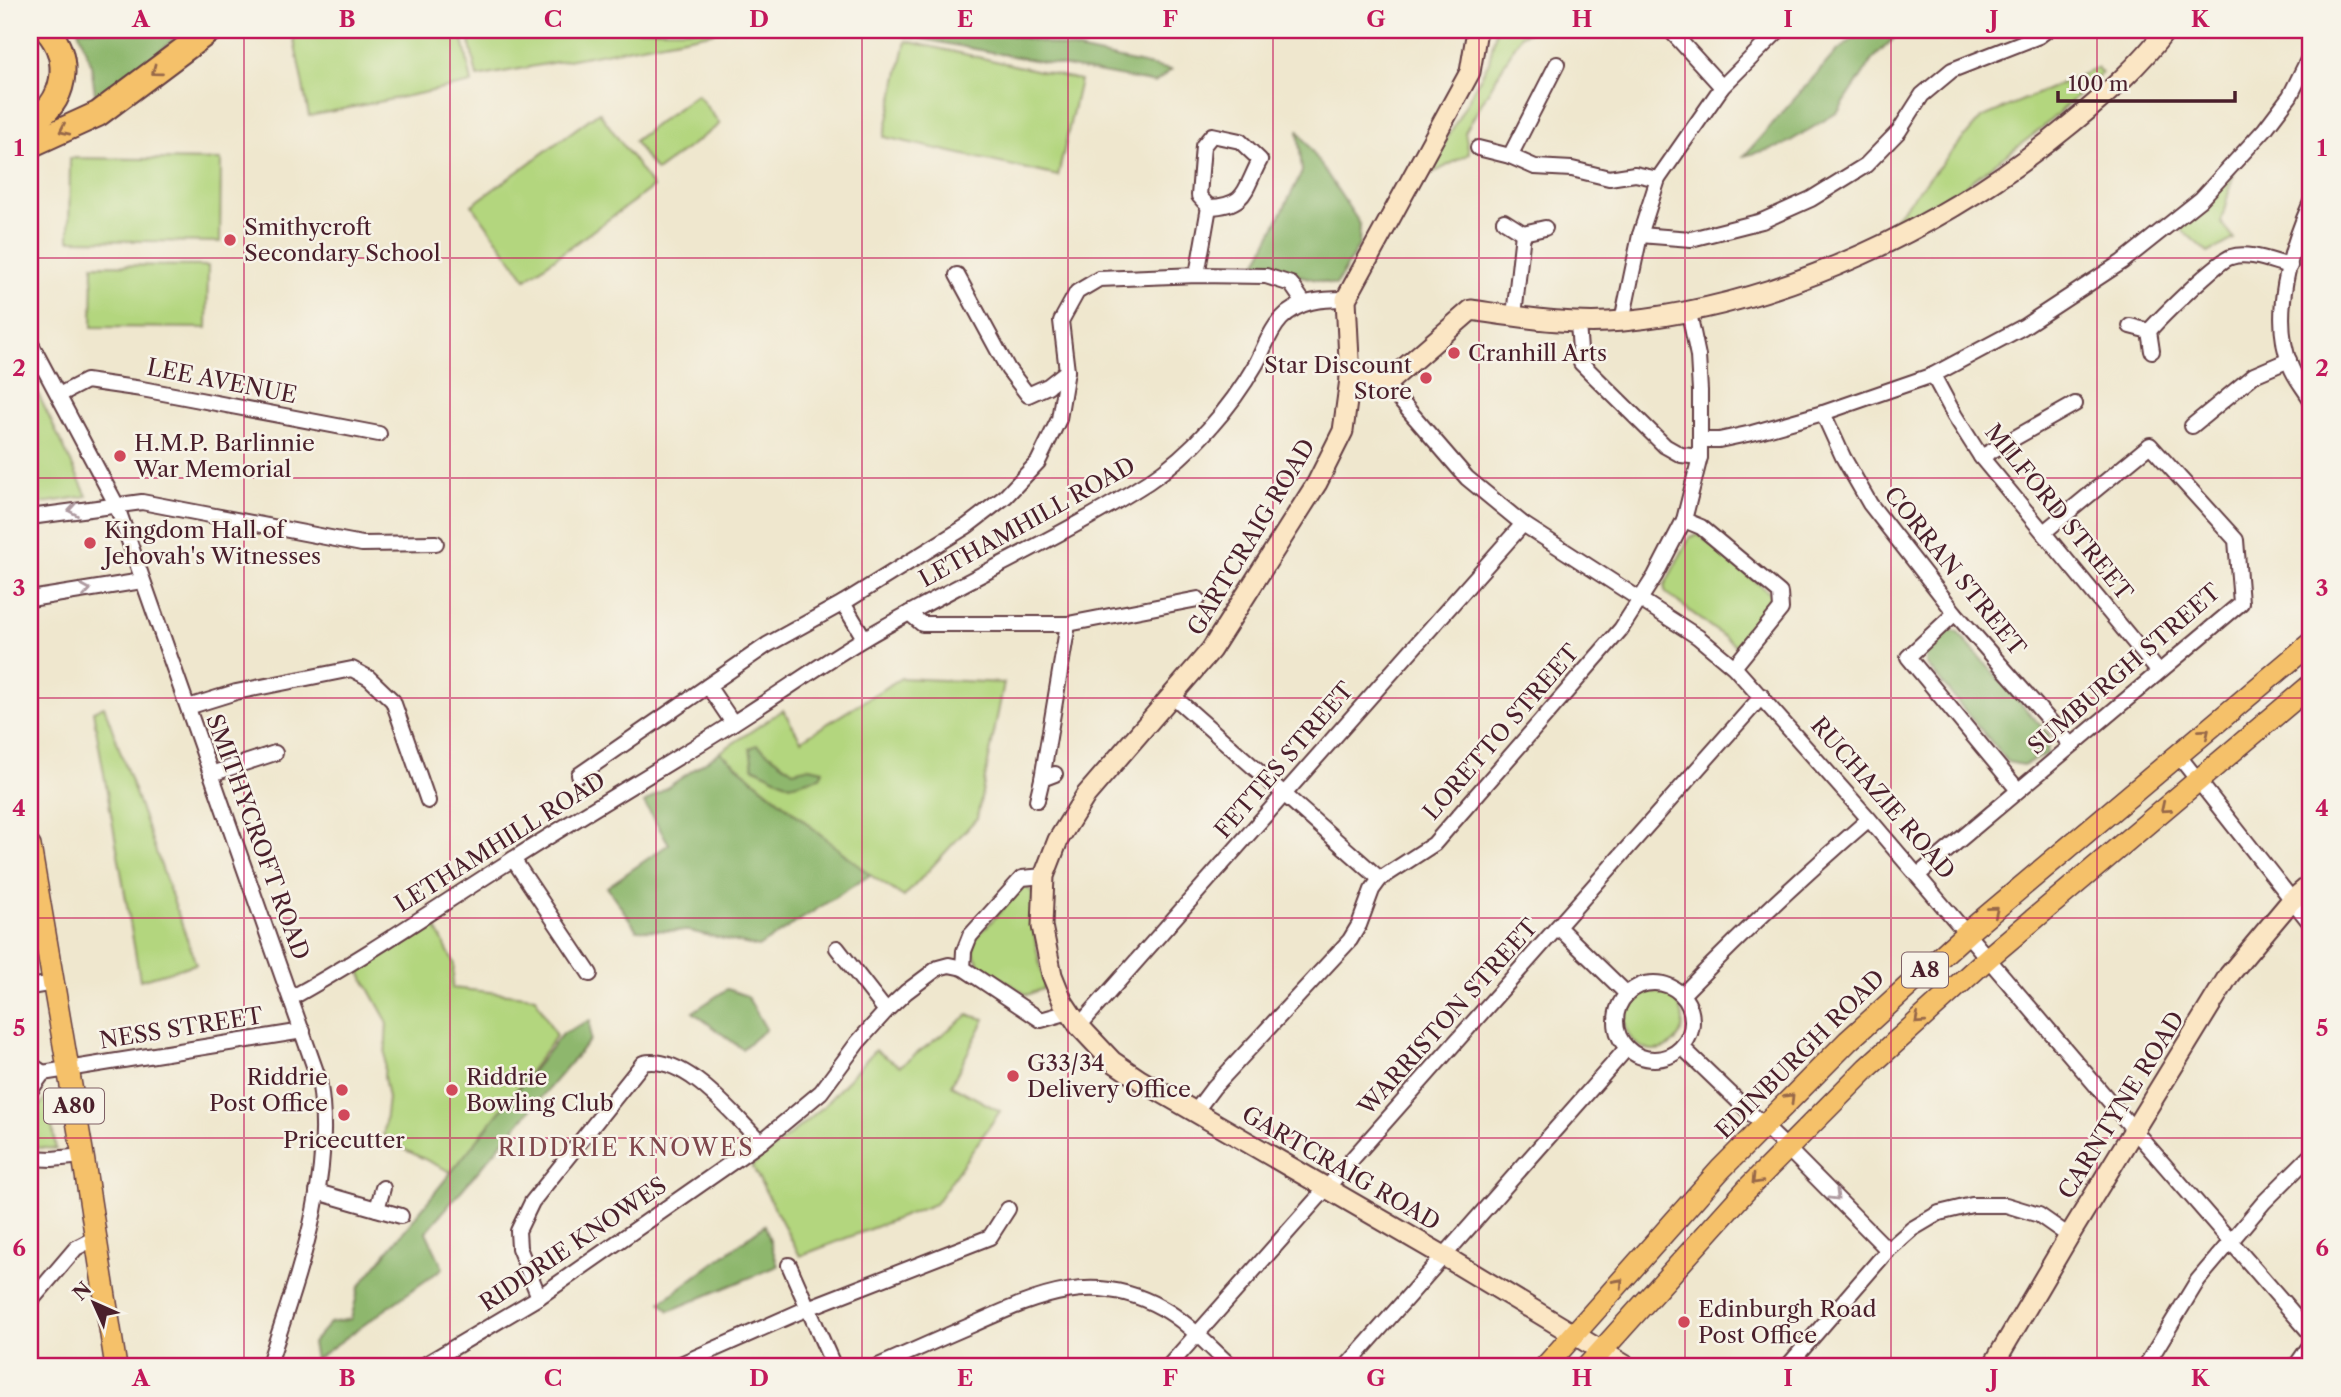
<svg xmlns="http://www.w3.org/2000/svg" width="2341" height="1397" font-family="'Libre Caslon Text',serif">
<rect width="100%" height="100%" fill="#f7f3e8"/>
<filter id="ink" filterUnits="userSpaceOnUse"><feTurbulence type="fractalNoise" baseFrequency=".0143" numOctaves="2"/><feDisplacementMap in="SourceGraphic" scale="14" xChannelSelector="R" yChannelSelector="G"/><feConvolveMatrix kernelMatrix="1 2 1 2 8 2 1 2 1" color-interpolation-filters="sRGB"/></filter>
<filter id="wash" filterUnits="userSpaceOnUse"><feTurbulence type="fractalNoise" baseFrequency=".00686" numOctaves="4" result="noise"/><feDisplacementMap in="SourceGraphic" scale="28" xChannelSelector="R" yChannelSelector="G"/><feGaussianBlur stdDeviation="1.57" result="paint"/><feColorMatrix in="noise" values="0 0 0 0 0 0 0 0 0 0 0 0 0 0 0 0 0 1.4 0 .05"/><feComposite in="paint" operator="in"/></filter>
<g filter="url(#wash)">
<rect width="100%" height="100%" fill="#efe7ce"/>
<g fill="#b3d67e" stroke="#7e7a54" stroke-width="2">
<path d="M292,30H461L472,83L309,116Z"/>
<path d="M467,30H727L477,77Z"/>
<path d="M1496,30H1535L1521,35L1465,132L1469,154L1426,177L1489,62Z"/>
<path d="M906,41L1080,80L1058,176L884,137Z"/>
<path d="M2097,68L2102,73L2041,129L1969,183L1895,224L1893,220L1981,118Z"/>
<path d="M697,94L720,124L656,171L634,141Z"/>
<path d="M599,112L653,187L526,279L472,205Z"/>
<path d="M70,158L221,160L220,242L69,240Z"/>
<path d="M2234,172L2221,222L2234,239L2208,253L2180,228Z"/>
<path d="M93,265L208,266L207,328L92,327Z"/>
<path d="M30,377L87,496L30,505Z"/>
<path d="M1699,535L1772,595L1773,608L1745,646H1736L1666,593L1664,586L1690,537Z"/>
<path d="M901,678L1004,683L977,818L904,897L870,875L720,752L783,710L801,740Z"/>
<path d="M104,706L196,964L140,980L93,711Z"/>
<path d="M1022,888H1028L1033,893C1031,925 1036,954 1045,984L1043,989L1027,995L981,965C974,958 972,950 974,940Z"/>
<path d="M434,924L454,963L452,988L535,997L556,1036L455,1174L383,1139L388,1098L384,1077L387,1021L360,972L371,965L370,963Z"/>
<circle cx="1654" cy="1021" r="29"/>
<path d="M968,1015L985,1019L951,1085L1000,1111L935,1204L800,1256L752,1166L823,1107L875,1050L900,1066Z"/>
<path d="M47,1096L56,1149L30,1147V1120Z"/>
</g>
<g fill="#8eb76d" stroke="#6c6b4c" stroke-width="2">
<path d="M78,30H183L146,65L96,101L91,65Z"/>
<path d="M874,30H986L1171,70L1155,83Z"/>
<path d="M1865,30H1902L1872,60L1838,112L1782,146L1744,156L1836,52Z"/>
<path d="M1298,130L1360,224L1359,245L1336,285L1256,264L1302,172Z"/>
<path d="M1948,630L1957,632L2049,735L2047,754L2023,765L2008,762L1926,664V653Z"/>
<path d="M757,745L793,771L810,767L823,770L820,777L790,785L753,767L750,748Z"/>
<path d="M720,752L870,875L758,947L689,931L637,930L607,887L669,844L644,803Z"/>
<path d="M727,989L747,996L766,1029L742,1049L693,1012Z"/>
<path d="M590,1020V1040L426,1232L443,1268L315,1360L312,1343L330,1323L351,1319L359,1287L562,1034Z"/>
<path d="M765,1225L778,1266L669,1311L661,1302Z"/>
</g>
</g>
<g filter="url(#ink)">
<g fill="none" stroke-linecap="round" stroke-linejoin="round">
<defs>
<g id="street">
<path d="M1670,30L1722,87"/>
<path d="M1212,135L1240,141L1260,160C1244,190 1247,206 1209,207L1199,196L1203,146Z"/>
<path d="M1478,148L1510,156L1535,167L1572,169L1609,178L1635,174L1658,179"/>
<path d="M1510,156L1557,64"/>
<path d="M2311,202C2290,249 2270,317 2291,367C2295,378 2305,389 2311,400"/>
<path d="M1504,221L1523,233L1545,228"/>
<path d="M1640,235L1691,239L1762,221L1811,199L1866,165L1899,131L1922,95L1952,70L2039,36L2047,30"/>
<path d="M957,275L1008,369L1028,395L1048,386L1067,371"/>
<path d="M1197,275L1209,207"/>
<path d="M1514,316L1523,233"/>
<path d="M1622,321L1640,235L1658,179L1722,87L1779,30"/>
<path d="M1578,324L1581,363L1665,446L1681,455L1700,457"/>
<path d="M2130,326L2149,331"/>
<path d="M30,342L116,504L319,1080C336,1176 297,1277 268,1367"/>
<path d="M2152,351L2149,331C2160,318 2219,260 2231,257C2249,251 2273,262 2290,266"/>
<path d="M1933,375L1955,416L1981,457L2158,671"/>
<path d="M1386,384L1467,478L1523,524L1698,637L1734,667L1869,819L2134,1130L2311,1334"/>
<path d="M59,395L86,381L142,389L379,434"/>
<path d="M1823,413L1843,457L1870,504L1955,613L2071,745"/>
<path d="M2192,426L2254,375L2289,360"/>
<path d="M1700,440H1719L1752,433L1823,413L1933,375L2023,327L2122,262L2201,199L2265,129L2290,96L2309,58L2311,49"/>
<path d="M1981,457L2075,404"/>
<path d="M30,517L142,502L362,544L436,543"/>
<path d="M1684,520L1701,527L1780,593L1781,609L1734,667"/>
<path d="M30,599L142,581"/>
<path d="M843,603L864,638"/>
<path d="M909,613L922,624H1068L1198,599"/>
<path d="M1955,613L1908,657L2018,790"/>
<path d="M708,686L733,723"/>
<path d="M1173,696L1380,879"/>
<path d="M188,707L236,692L352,669L369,678L393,701L428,801"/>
<path d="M2178,755L2311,924"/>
<path d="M211,774L275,753"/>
<path d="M1055,774L1042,779L1068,624"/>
<path d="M579,775L767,645L843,603L967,526L1006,496L1038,462L1059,419L1067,371L1061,321L1077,292L1099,279L1197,275L1266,276L1291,284L1304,303"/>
<path d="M1037,800L1042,779"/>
<path d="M513,859L590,974"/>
<path d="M1918,875L2241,603L2236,540L2150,445L2044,532"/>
<path d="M1559,928L1627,994"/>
<path d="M837,948L886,1011"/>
<path d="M963,968L964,951L970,936L1022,878L1044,876"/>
<circle cx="1654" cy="1021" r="38"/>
<path d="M30,987L54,983"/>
<path d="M1682,995C1742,933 1804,875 1869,819"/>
<path d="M291,998C367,956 437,907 510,861C583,814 657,771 730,725C775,697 819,665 865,638C958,583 1057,540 1148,482C1192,453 1230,409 1256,364C1264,349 1269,332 1281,319C1299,300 1322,299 1346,299"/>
<path d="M1079,1026L1523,524"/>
<path d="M1682,1047L1787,1148L1888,1250"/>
<path d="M30,1064L43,1073L30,1091"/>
<path d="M30,1075L303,1031"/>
<path d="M1195,1112L1213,1088L1350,940L1359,925L1372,890L1380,879L1434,844L1621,629L1655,576L1684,520L1700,457V391L1698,356L1689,313"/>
<path d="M30,1158L52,1159L83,1156"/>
<path d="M317,1192L401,1216"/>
<path d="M377,1209L383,1188"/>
<path d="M789,1265L834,1367"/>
<path d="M539,1297L519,1248L518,1231L532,1202L643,1063C686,1054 733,1115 761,1142"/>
<path d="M30,1302L76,1248L95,1238"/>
<path d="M421,1367L539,1297L761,1142L821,1092L858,1042L886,1011L906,992L938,968L949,965L963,968L1041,1020L1069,1012"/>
<path d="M674,1367L808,1308L990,1237L1008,1209"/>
<path d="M876,1367C908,1353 941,1338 974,1324C1039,1295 1094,1270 1162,1308C1188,1322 1210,1348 1232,1367"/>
<path d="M1168,1367L1762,696"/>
<path d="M1346,1367L1627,1048"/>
<path d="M1787,1367L1888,1250L1912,1229L1939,1213L1972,1205H2006L2039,1215L2069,1236"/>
<path d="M2145,1367L2198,1280L2264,1202L2311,1155"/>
<path d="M2295,1367L2311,1344"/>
</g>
<g id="secondary">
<path d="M1477,30L1470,72L1346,299L1350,379L1343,431L1317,483L1211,650L1086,795L1058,840L1044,876L1042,926L1052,975L1063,1002L1079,1026L1112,1061L1140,1080L1444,1256L1628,1367"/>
<path d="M1350,379L1373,380L1386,384L1471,310C1521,317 1572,326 1623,321C1785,305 1948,226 2072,123C2106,95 2140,65 2166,30"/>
<path d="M1992,1367L2069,1236L2229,975L2291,901L2311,884"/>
</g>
<g id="primary">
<path d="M30,846L83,1156L116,1367"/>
<path d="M1545,1367L1720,1170L1848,1041L1968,932L2311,643"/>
<path d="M1587,1367L1747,1189L1867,1068L1989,957L2311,685"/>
</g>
<g id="highway">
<path d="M30,122C66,105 73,58 47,30"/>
<path d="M30,145L98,114L210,30"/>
</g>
</defs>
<use href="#street" stroke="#633d43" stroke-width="18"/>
<use href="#secondary" stroke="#633d43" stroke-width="23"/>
<use href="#primary" stroke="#633d43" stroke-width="24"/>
<use href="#highway" stroke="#633d43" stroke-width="28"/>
<use href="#street" stroke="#fff" stroke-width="14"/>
<use href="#secondary" stroke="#fbe6c4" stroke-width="19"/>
<use href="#primary" stroke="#f5c16b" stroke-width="21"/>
<use href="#highway" stroke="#f5c16b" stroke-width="24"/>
</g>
<defs><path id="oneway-chevron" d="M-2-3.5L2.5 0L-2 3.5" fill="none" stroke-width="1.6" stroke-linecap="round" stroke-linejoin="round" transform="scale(1.75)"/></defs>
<g stroke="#976848">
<use href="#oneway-chevron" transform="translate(156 71) rotate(143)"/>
<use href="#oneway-chevron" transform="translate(64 130) rotate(155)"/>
<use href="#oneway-chevron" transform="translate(2205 733) rotate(-40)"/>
<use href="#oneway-chevron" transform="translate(2165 808) rotate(140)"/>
<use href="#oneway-chevron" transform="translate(1994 911) rotate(-40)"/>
<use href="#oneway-chevron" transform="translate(1919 1020) rotate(138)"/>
<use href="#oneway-chevron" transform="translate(1790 1098) rotate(-46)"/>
<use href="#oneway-chevron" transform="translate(1756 1180) rotate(134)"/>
<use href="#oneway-chevron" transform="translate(1619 1283) rotate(-48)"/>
</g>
<g stroke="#ae9aa0">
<use href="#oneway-chevron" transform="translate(73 510) rotate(171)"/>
<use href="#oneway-chevron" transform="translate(86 590) rotate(-9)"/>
<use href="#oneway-chevron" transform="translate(1835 1196) rotate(45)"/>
</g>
</g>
<path fill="none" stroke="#c2185b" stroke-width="2" stroke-opacity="0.55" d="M244,30V1367M450,30V1367M656,30V1367M862,30V1367M1068,30V1367M1273,30V1367M1479,30V1367M1685,30V1367M1891,30V1367M2097,30V1367M30,258H2311M30,478H2311M30,698H2311M30,918H2311M30,1138H2311"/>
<g fill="#d1495b" stroke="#f7f3e8" stroke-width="2.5">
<circle cx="230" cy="240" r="7"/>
<circle cx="1454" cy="353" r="7"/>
<circle cx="1426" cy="378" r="7"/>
<circle cx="120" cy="456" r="7"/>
<circle cx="90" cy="543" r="7"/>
<circle cx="1013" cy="1076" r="7"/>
<circle cx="342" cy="1090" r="7"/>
<circle cx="452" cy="1090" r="7"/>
<circle cx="344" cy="1115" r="7"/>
<circle cx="1684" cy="1322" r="7"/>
</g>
<g text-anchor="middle" stroke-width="5" stroke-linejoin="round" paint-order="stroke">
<g fill="#f7f3e8" stroke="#7e5f64" stroke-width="2">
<rect x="1902" y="952.5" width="46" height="35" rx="5"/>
<rect x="44" y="1088.5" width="60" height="35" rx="5"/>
</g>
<g font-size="21" font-weight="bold" fill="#4a1f2b">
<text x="1925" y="977">A8</text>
<text x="74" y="1113">A80</text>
</g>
<g font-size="23" fill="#4a1f2b" stroke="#f7f3e8" text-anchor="start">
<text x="244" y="235">Smithycroft<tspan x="244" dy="26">Secondary School</tspan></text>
<text x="1468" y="361">Cranhill Arts</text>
<text x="1412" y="373" text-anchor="end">Star Discount<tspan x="1412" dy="26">Store</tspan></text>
<text x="134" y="451">H.M.P. Barlinnie<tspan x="134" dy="26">War Memorial</tspan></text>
<text x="104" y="538">Kingdom Hall of<tspan x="104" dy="26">Jehovah's Witnesses</tspan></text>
<text x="1027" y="1071">G33/34<tspan x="1027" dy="26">Delivery Office</tspan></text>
<text x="328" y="1085" text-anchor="end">Riddrie<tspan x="328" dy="26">Post Office</tspan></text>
<text x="466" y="1085">Riddrie<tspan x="466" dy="26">Bowling Club</tspan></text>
<text x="344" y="1148" text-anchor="middle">Pricecutter</text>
<text x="1698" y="1317">Edinburgh Road<tspan x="1698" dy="26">Post Office</tspan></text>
</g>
<g font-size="23" fill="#4a1f2b" stroke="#f7f3e8">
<text transform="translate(222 381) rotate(11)" y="8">LEE AVENUE</text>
<text transform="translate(2059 512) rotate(51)" y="8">MILFORD STREET</text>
<text transform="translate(1027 522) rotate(-29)" y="8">LETHAMHILL ROAD</text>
<text transform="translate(1251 537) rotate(-59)" y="8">GARTCRAIG ROAD</text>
<text transform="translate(1955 571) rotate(51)" y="8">CORRAN STREET</text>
<text transform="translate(2124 669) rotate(-41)" y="8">SUMBURGH STREET</text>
<text transform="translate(1501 732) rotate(-49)" y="8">LORETTO STREET</text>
<text transform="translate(1284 760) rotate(-49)" y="8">FETTES STREET</text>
<text transform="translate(1883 798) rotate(49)" y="8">RUCHAZIE ROAD</text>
<text transform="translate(258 837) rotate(70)" y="8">SMITHYCROFT ROAD</text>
<text transform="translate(500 842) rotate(-32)" y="8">LETHAMHILL ROAD</text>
<text transform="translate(1448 1017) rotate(-48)" y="8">WARRISTON STREET</text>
<text transform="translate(181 1028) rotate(-9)" y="8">NESS STREET</text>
<text transform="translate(1800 1054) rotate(-45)" y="8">EDINBURGH ROAD</text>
<text transform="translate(2121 1105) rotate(-58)" y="8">CARNTYNE ROAD</text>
<text transform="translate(1341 1168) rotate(30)" y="8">GARTCRAIG ROAD</text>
<text transform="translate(573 1244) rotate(-34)" y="8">RIDDRIE KNOWES</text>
</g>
<g font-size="24" letter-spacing="2" fill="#80474c" stroke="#f7f3e8">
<text x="626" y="1156">RIDDRIE KNOWES</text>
</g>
</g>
<rect width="2341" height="1397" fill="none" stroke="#f7f3e8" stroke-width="77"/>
<g transform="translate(94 1303) rotate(315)" stroke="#f7f3e8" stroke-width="5" paint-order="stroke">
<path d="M0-5L12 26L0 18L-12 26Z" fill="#4a1f2b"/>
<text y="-10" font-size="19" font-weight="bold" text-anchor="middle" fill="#4a1f2b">N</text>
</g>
<path d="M2058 91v10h177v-10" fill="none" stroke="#4a1f2b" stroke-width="3.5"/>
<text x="2068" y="91" font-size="21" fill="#4a1f2b" stroke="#f7f3e8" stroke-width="5" paint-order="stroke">100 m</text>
<rect x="38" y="38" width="2264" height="1320" fill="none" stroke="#c2185b" stroke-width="2.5"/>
<g font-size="23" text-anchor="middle" font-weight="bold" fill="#c2185b">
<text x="141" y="27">A</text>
<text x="347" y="27">B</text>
<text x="553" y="27">C</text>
<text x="759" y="27">D</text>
<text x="965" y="27">E</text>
<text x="1170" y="27">F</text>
<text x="1376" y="27">G</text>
<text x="1582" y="27">H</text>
<text x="1788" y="27">I</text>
<text x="1994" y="27">J</text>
<text x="2200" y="27">K</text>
<text x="19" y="156">1</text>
<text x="2322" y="156">1</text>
<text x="19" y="376">2</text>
<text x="2322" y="376">2</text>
<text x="19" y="596">3</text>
<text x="2322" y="596">3</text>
<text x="19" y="816">4</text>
<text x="2322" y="816">4</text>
<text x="19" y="1036">5</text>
<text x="2322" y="1036">5</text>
<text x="19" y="1256">6</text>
<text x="2322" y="1256">6</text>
<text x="141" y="1386">A</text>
<text x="347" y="1386">B</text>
<text x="553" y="1386">C</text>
<text x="759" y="1386">D</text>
<text x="965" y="1386">E</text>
<text x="1170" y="1386">F</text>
<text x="1376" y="1386">G</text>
<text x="1582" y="1386">H</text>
<text x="1788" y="1386">I</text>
<text x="1994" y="1386">J</text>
<text x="2200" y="1386">K</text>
</g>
</svg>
